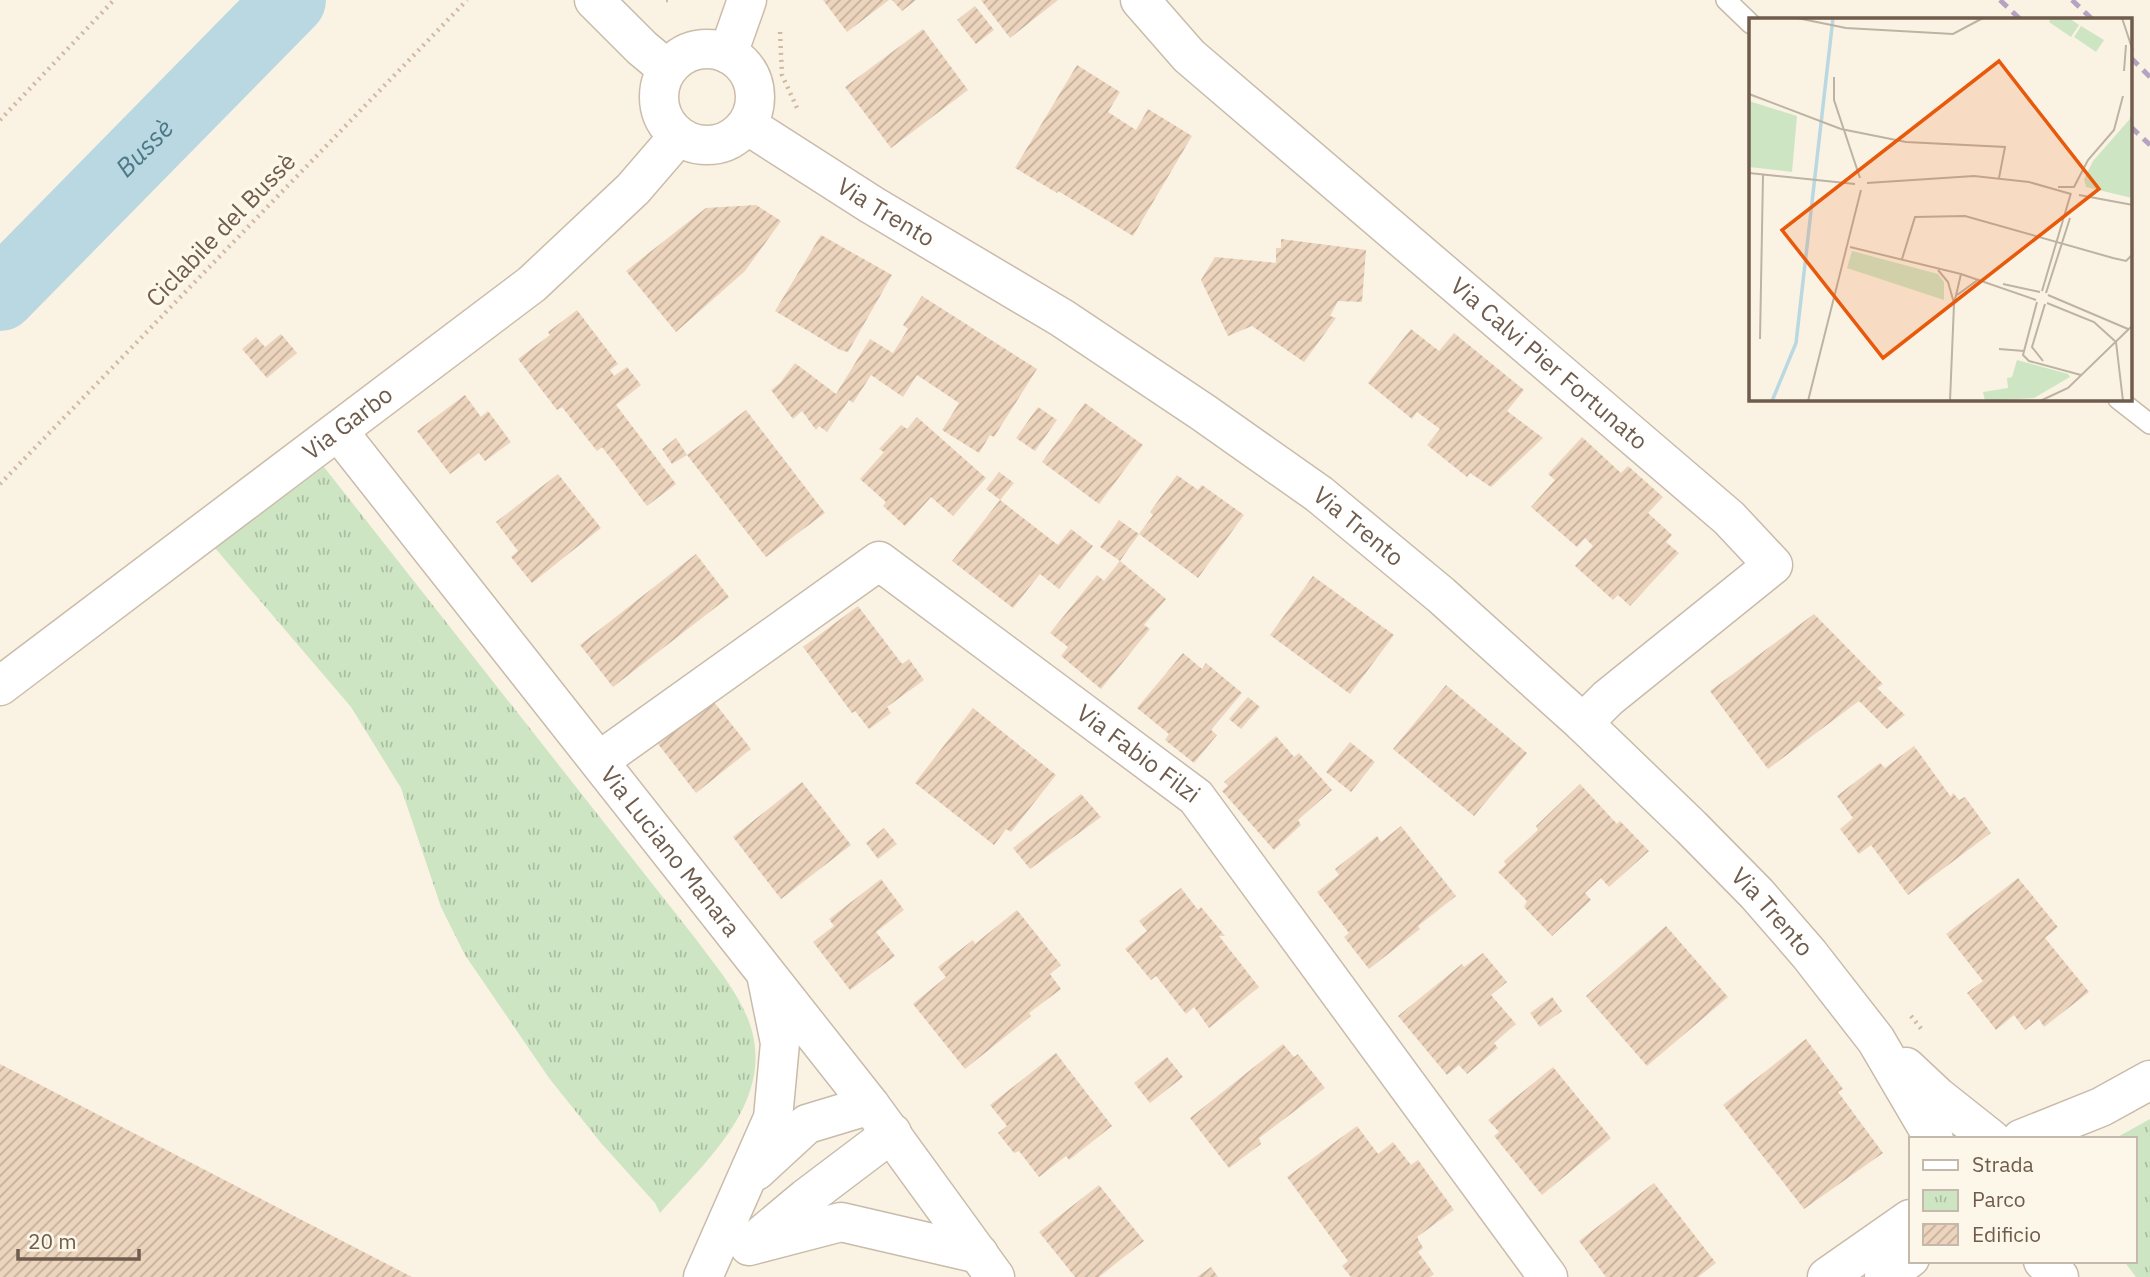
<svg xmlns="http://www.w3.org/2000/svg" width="2150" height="1277" font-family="'IBM Plex Sans',sans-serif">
<defs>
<pattern id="park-tufts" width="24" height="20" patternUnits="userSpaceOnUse" patternTransform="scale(1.75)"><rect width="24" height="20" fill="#cee5c3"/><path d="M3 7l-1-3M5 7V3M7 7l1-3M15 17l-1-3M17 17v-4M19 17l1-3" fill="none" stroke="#abbda1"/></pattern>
<pattern id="building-hatch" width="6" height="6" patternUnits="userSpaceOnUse" patternTransform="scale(1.75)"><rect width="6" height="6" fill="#ecd4bd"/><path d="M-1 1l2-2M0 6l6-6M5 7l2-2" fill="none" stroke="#c3af9c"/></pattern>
</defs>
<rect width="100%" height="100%" fill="#faf3e3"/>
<g fill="url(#park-tufts)">
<path d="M324,467L695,938C714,964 736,989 748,1019C779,1098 707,1160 660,1213L655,1203L601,1143L549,1078L465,955L441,907L401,788L351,707L215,548Z"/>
<path d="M2150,1119V1277H2136L2124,1261H2134V1139H2114Z"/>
</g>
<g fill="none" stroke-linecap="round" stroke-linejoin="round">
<path stroke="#bad8e1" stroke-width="72" id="s1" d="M0,295L290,0"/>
</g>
<g fill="url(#building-hatch)">
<path d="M823,0H889L847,32Z"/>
<path d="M892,0H916L902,11Z"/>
<path d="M981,0H1058L1010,38Z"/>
<path d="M975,6L994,30L976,44L957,20Z"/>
<path d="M923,29L968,90L891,148L845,87Z"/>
<path d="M1077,65L1120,92L1108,112L1136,130L1148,109L1192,136L1133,236L1058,191L1057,193L1015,168Z"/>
<path d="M756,205L781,221L745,271L676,332L626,271L706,208Z"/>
<path d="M821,235L892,275L848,352L840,350L775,311Z"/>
<path d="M1281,239L1366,250L1362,302L1338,301L1330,316L1336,318L1304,362L1252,326L1228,336L1201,280L1215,257L1276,263V248H1281Z"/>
<path d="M922,296L1037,369L994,437L990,435L979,453L942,430L959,403L917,375L903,397L871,375L853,403L849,400L827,432L819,426L816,430L802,411L793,419L771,390L780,383L795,363L836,394L870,339L893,353L908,329L903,325Z"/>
<path d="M577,310L618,364L610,370L614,376L627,367L641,385L616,405L676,484L647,506L602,447L597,451L562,407L557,410L518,359L550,335L548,332Z"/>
<path d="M1411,329L1439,351L1454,333L1524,390L1507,411L1543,438L1491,487L1470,473L1467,477L1427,445L1440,429L1417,412L1412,419L1368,383Z"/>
<path d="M281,334L297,353L267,378L242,349L256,337L265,347Z"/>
<path d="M465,395L481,417L488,411L511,442L485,461L479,453L450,474L417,431Z"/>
<path d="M1085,403L1143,445L1099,504L1042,462Z"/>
<path d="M1038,407L1057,420L1035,451L1016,438Z"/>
<path d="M746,410L825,513L766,557L687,455Z"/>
<path d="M917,417L986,478L953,516L931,497L905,526L883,506L886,502L860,479L884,452L879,449L901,425L907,429Z"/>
<path d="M1582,437L1621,473L1628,466L1663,497L1648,513L1672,535L1666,542L1679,553L1630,606L1618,595L1613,600L1575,566L1593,546L1585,538L1577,547L1531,507L1555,480L1548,474Z"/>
<path d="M676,438L687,455L672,464L662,449Z"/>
<path d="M999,472L1014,483L1000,500L986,489Z"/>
<path d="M558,474L601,528L532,583L511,557L518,551L496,522Z"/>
<path d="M1177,475L1198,490L1202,485L1244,515L1198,578L1139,534L1153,515L1150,512Z"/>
<path d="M1000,500L1058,545L1071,529L1093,546L1059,589L1040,574L1013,608L952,561Z"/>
<path d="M1119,520L1139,534L1120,561L1166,599L1144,625L1150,629L1101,689L1061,656L1068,647L1050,633L1097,575L1104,581L1120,561L1100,547Z"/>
<path d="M696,554L729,597L613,687L580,645Z"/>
<path d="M1313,576L1394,635L1350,694L1270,635Z"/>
<path d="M858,606L902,664L909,659L924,680L887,707L891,713L869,729L855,711L852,713L803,647Z"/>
<path d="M1814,614L1883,684L1877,688L1905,715L1887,729L1859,701L1768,769L1710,691Z"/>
<path d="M1183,653L1202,669L1206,663L1242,693L1211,730L1217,735L1194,763L1165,740L1169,734L1137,708Z"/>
<path d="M1446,685L1527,753L1474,816L1393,749Z"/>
<path d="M710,697L751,749L696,793L655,740Z"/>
<path d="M1248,697L1260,707L1241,729L1229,719Z"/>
<path d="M973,708L1056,775L1011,832L1006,829L994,845L915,783Z"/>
<path d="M1276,736L1294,757L1299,753L1332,790L1298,820L1301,825L1274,850L1222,791L1228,786L1224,782Z"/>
<path d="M1350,742L1375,762L1351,792L1326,772Z"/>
<path d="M1914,746L1951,797L1953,793L1959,800L1965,797L1991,833L1908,895L1871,845L1859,854L1840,829L1853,818L1837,796L1880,763L1885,768Z"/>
<path d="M802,782L851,845L781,899L733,837Z"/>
<path d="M1580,784L1617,824L1620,821L1649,851L1609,887L1601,878L1585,893L1591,900L1552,936L1524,907L1527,901L1498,872L1506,865L1504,861L1538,830L1536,826Z"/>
<path d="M1081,794L1101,817L1030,869L1013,848Z"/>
<path d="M1401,826L1456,896L1418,926L1420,929L1369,969L1344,937L1349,933L1317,892L1339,875L1335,869L1377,836L1381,842Z"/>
<path d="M884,828L897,844L878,859L866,843Z"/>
<path d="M2018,878L2058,927L2045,938L2089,992L2044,1027L2039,1019L2025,1030L2014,1015L1996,1030L1967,993L1983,981L1946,934Z"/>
<path d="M881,879L904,910L876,932L895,956L850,990L813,942L834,926L829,919Z"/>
<path d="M1181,888L1198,910L1201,907L1225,936H1219L1259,987L1209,1028L1194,1007L1186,1014L1156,976L1151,980L1125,949L1147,931L1139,921Z"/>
<path d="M1017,910L1061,965L1050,974L1061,989L1029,1013L1031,1016L965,1069L913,1004L946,977L938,967L973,940L975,944Z"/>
<path d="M1666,926L1728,997L1647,1066L1586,996Z"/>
<path d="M1483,953L1507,982L1491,995L1516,1024L1494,1043L1498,1048L1467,1074L1459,1065L1447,1075L1398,1016L1462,964L1464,967Z"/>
<path d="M1552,997L1562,1011L1540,1027L1530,1013Z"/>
<path d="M1806,1039L1843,1089L1838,1092L1883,1153L1804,1209L1723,1105Z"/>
<path d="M1283,1044L1294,1057L1298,1054L1325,1088L1259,1138L1261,1144L1229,1168L1190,1118Z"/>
<path d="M1056,1053L1112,1126L1069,1160L1066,1156L1039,1177L1019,1151L1014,1153L998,1133L1007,1126L990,1105Z"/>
<path d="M1167,1057L1183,1077L1150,1103L1134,1083Z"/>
<path d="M0,1064L412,1277H0Z"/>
<path d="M1553,1067L1611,1138L1542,1195L1494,1136L1499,1132L1488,1120Z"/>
<path d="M1357,1126L1378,1154L1393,1142L1411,1165L1418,1160L1454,1210L1417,1237L1423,1248L1418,1252L1434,1274L1430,1277H1351L1342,1266L1348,1261L1287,1177Z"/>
<path d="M1654,1183L1716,1263L1698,1277H1606L1579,1241Z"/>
<path d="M1099,1185L1144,1241L1099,1277H1075L1039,1232Z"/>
<path d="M1211,1267L1218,1277H1197Z"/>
</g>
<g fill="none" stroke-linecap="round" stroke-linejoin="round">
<defs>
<g id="lane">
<path d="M1726,0L1751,24"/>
<path d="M2118,399L2150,424"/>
</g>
<g id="street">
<path d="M594,0L642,48L666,68"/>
<path id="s2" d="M1140,0L1189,56L1729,518L1773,565L1608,698L1583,723"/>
<path id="s3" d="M747,125L872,205L1062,318L1204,413L1319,494L1441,595L1583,723L1691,827L1757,894L1809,954L1876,1040L1934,1139"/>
<path id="s4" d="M338,431L870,1105L995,1277"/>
<path id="s5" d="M599,761L879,561L1196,797L1548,1277"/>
<path d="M1906,1067L1938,1097L1991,1139"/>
<path d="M2021,1139L2101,1107L2150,1080"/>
<path d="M756,1171L807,1124L870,1105"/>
<path d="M757,1239L806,1198L892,1133"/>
<path d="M749,1246L841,1222L979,1254"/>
<path d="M2043,1261L2059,1277"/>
<path d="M703,1277L773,1118L780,1043L767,979"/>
<path d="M1827,1277L1910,1219"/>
<path d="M1884,1277L1910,1258"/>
</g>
<g id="secondary">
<circle cx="707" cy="97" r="48"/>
<path d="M728,54L747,0"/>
<path id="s6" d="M0,686L532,284L633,189L677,138"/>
</g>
</defs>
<use href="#lane" stroke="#c9bbab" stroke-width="22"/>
<use href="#street" stroke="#c9bbab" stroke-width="41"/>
<use href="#secondary" stroke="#ccbcaa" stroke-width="41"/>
<g stroke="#d1b8a1" stroke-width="4.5" stroke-dasharray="2 5" stroke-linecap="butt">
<path d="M666,0H670"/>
<path d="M780,32L782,75L797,108"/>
<path d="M0,120L114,0"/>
<path d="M0,484L467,0"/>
<path d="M1911,1016L1923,1031"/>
</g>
<use href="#lane" stroke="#fff" stroke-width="19"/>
<use href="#street" stroke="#fff" stroke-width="38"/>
<use href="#secondary" stroke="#fff" stroke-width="38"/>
<g stroke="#b6a3c1" stroke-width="5" stroke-dasharray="10 7" stroke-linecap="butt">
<path d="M2000,0L2020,19"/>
<path d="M2072,0L2092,19"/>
<path d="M2131,58L2150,77"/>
<path d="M2131,127L2150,145"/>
</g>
</g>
<g text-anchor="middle" stroke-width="7" stroke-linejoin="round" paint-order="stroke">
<g font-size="24" fill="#6f5c4c" stroke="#fdf7e9">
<text dy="8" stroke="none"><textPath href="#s3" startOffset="164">Via Trento</textPath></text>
<text transform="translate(221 230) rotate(-46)" y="8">Ciclabile del Bussè</text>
<text dy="8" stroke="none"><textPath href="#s2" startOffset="548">Via Calvi Pier Fortunato</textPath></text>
<text dy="8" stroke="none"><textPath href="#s6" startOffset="436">Via Garbo</textPath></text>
<text dy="8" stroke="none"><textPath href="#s3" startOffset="732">Via Trento</textPath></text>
<text dy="8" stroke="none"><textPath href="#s5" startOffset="667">Via Fabio Filzi</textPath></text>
<text dy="8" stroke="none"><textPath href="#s4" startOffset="536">Via Luciano Manara</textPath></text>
<text dy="8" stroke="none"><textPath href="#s3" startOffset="1298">Via Trento</textPath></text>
</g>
<g font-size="26" font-style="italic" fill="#4c7887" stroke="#fdf7e9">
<text dy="9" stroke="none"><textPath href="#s1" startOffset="206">Bussè</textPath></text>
</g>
</g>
<g transform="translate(1749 18)">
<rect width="383" height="383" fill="#faf3e3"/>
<path d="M384,92L383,180L337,169L335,161L344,143L380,102ZM103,233L189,256L195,264V282L98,250Z" fill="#cee5c3"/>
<path d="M302,0H320L330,7L322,19L300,4ZM332,8L355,22L347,34L325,19ZM0,83L48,98L43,154L0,149ZM268,342L319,356L321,359L285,380L236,383L234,374L259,370L258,360L263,359Z" fill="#cee5c3"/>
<path fill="none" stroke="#bad8e1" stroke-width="3.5" d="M23,383L47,325L84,0"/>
<path fill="none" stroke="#beb2a2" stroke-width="2" d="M48,0L97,10L204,16L234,0M373,0L384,33M375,53L377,27M85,59V82L111,160M0,76L92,111M92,111L157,124L256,129L250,160M0,155L106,166M118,165L225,158L280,164L322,176M309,169H325L339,142L365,112L374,78M330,177L384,187M101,229L212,256L287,282M153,241L166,199L216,198L364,240L377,243L384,236M189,252L199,264L205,285M254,266L291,274M293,273L322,175M297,275L321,200M208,277L230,261M299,277L379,311M288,284L274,337L280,343L332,357M298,285L345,304L367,324M11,321L14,157M367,324L374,383M250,331L275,333M294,343L283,329L296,286M59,383L112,172M201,383L205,286L212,256M291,383L319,370L384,307"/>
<path fill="#e8590c" fill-opacity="0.15" stroke="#e8590c" stroke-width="3.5" d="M250,43L350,171L134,340L33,212Z"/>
<rect width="383" height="383" fill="none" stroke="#6f5c4c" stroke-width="3.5"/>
</g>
<rect x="1909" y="1137" width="228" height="126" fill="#fdf7e9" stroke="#c4b9aa" stroke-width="2"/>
<rect x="1923" y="1160" width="35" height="10" fill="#ffffff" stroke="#c4b9aa" stroke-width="2"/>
<text x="1972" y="1172" font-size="21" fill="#6f5c4c">Strada</text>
<rect x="1923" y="1190" width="35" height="21" fill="url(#park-tufts)" stroke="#c4b9aa" stroke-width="2"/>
<text x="1972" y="1207" font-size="21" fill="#6f5c4c">Parco</text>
<rect x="1923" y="1224" width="35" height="21" fill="url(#building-hatch)" stroke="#c4b9aa" stroke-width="2"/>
<text x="1972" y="1242" font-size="21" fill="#6f5c4c">Edificio</text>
<path d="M18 1249v10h121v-10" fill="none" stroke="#6f5c4c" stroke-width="3.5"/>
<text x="28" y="1249" font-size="21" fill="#6f5c4c" stroke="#fdf7e9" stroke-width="5" paint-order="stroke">20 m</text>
</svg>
